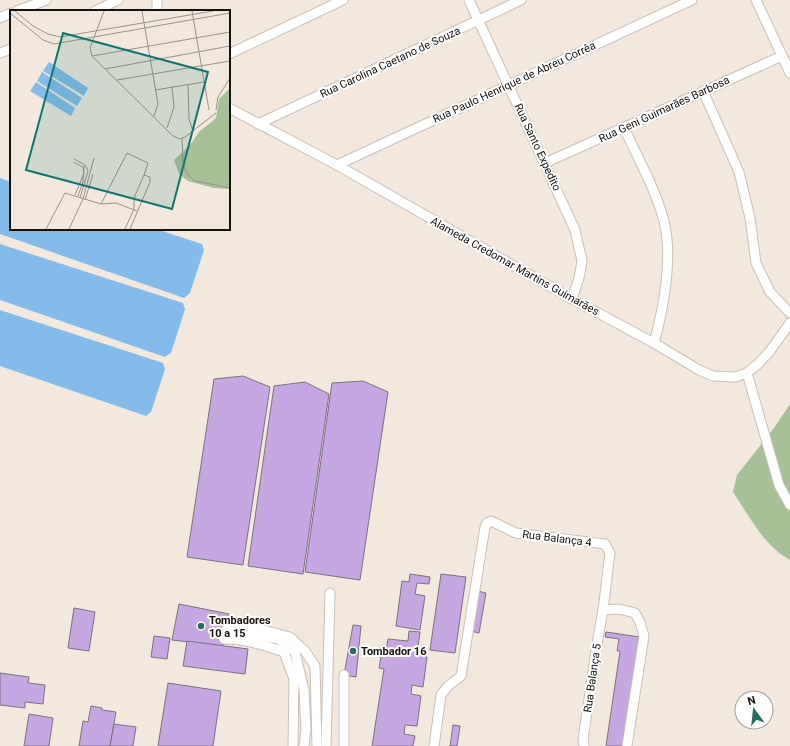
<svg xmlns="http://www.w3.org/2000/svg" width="790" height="746" font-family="Roboto,sans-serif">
<rect width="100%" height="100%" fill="#f3e8dd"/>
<path fill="#a8c098" d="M790,404V560C763,545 750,517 733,492L737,475L774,428Z"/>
<g fill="#85bbea">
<path d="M0,178L11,182V229H156L202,244L204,250L190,293L184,298L0,234Z"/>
<path d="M0,244L183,303L185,309L171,353L165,357L0,300Z"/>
<path d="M0,310L163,363L165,369L151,412L146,416L0,366Z"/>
</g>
<g fill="#c6a7e2" stroke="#79737e">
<path d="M243,376L270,387L243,565L187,557L214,379Z"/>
<path d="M363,381L388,392L360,580L305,572L332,383Z"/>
<path d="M305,382L329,394L303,574L248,566L274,386Z"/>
<path d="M410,574L430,577L429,584L417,583L415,594L425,596L420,630L396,626L402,581L409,582Z"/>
<path d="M441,574L466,577L455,653L430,650Z"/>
<path d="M478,591L486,593L479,633L471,631Z"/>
<path d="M179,604L229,614L223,646L172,640Z"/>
<path d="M74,608L95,612L89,651L68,648Z"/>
<path d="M353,625L361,626L356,677L344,675Z"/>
<path d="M409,631L420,632L417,654L427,657L423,687L412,685L411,694L421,696L417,726L405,725L404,734L415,736L413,746H372L384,669L379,668L382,650L386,651L388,639L408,641Z"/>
<path d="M606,632L640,637L624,746H606L620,651H617L619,639L605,637Z"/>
<path d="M154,636L170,638L167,659L151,657Z"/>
<path d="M187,641L248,649L245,674L183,666Z"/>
<path d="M0,673L29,677L28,683L45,685L43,704L25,702V708L0,705Z"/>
<path d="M168,683L221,691L213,746H158Z"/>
<path d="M91,706L102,708V710L116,712L110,746H79L83,721L88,722Z"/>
<path d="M29,714L53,718L49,746H24Z"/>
<path d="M114,724L136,727L133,746H110Z"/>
<path d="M453,725L460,726L457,746H450Z"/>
</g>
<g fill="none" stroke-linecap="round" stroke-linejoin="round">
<defs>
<g id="minor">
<path d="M469,0L575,230L582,261L579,278L572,299"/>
<path d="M756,0L790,73"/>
<path d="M17,11L46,0"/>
<path d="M95,11L118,0"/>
<path d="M157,11V0"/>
<path d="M0,18L11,13"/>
<path d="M0,53L11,49"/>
<path d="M229,54L343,0"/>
<path d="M703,91L739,172L750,218L756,263L770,292L790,313"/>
<path d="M229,108L337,165L572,299L654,343L699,370L713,376L735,377L747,373L759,363L770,351L790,323"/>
<path d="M258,124L521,0"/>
<path d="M624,128C638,158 655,188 664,221C673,257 664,307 654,343"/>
<path d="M545,163L782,56"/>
<path d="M337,165L692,0"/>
<path d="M747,373L779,485L790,505"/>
<path d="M228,621L290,637L305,651L315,666L317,746"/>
<path d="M226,630L278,639L295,652L304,690L306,729L304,746"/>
<path d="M224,639C245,639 265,645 284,652L294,679L293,746"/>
<path d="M344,675V746"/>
<path d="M326,746L330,593"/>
<path d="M434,746L441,695L448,686L461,676L485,527L487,523L491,521L516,533L605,544L610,553L603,610L619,609L635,613L640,622L644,636L627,746"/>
<path d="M584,746L583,739L598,638L603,610"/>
</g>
</defs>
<use href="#minor" stroke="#cac0b6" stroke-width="11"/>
<use href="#minor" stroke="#fff" stroke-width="9"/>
</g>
<g fill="#276c5f" stroke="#fff" stroke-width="1.5">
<circle cx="201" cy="626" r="4"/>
<circle cx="353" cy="651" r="4"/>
</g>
<g text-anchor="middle" stroke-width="4" stroke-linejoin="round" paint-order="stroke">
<g font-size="11" fill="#16120e" stroke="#fff">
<text transform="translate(390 62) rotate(-25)" y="4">Rua Carolina Caetano de Souza</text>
<text transform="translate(514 82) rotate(-25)" y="4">Rua Paulo Henrique de Abreu Corrêa</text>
<text transform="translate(664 109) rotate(-25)" y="4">Rua Geni Guimarães Barbosa</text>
<text transform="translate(538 147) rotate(65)" y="4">Rua Santo Expedito</text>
<text transform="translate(515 266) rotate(29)" y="4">Alameda Credomar Martins Guimarães</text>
<text transform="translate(557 538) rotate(7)" y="4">Rua Balança 4</text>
<text transform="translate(592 678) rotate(-82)" y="4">Rua Balança 5</text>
</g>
<g font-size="11" font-weight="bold" fill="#16120e" stroke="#fff" text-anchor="start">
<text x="209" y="624">Tombadores<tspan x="209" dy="13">10 a 15</tspan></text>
<text x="361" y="655">Tombador 16</text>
</g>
</g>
<g transform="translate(10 10)">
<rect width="220" height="220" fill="#f3e8dd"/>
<path d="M220,78V179L204,178L178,171L169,164L164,150L180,135L189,122L206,108L209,89Z" fill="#a8c098"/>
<path d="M39,52L78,78L74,86L33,61ZM32,62L72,88L67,96L27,71ZM26,72L65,98L61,106L20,81Z" fill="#85bbea"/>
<path fill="none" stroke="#9b928a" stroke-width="1" d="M5,1L23,16L38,24L50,27L203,1M94,1L80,38L82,46L163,126L170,129L175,127L206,103M132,1L148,94L144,106M182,1L199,100M0,3L33,30L44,34L220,3M82,46L220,22M95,59L220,36M107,70L220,51M178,74L179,109L183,121M145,80L194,72M206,100L208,87L220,68M157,118L164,97L162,77M172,129L173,151L175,160L180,167L185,171L220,178M64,149L75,155L78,161L70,188M63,152L73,157L74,163L65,185M68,186L73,172L74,156M75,190L83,164M91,194L117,143L138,153L134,165L140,167V172L120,219M36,219L55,183L91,194L106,193L127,201M59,219L73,189L84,148M115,219L124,199V188L134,165"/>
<path fill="#0f766e" fill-opacity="0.15" stroke="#0f766e" stroke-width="2" d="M53,23L198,62L162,199L16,160Z"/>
<rect width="220" height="220" fill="none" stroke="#16120e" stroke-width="2"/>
</g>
<g transform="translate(754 710) rotate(345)"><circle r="19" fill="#ffffff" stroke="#a2a09f"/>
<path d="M0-3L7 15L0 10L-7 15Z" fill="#276c5f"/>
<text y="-6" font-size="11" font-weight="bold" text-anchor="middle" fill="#16120e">N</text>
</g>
</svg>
